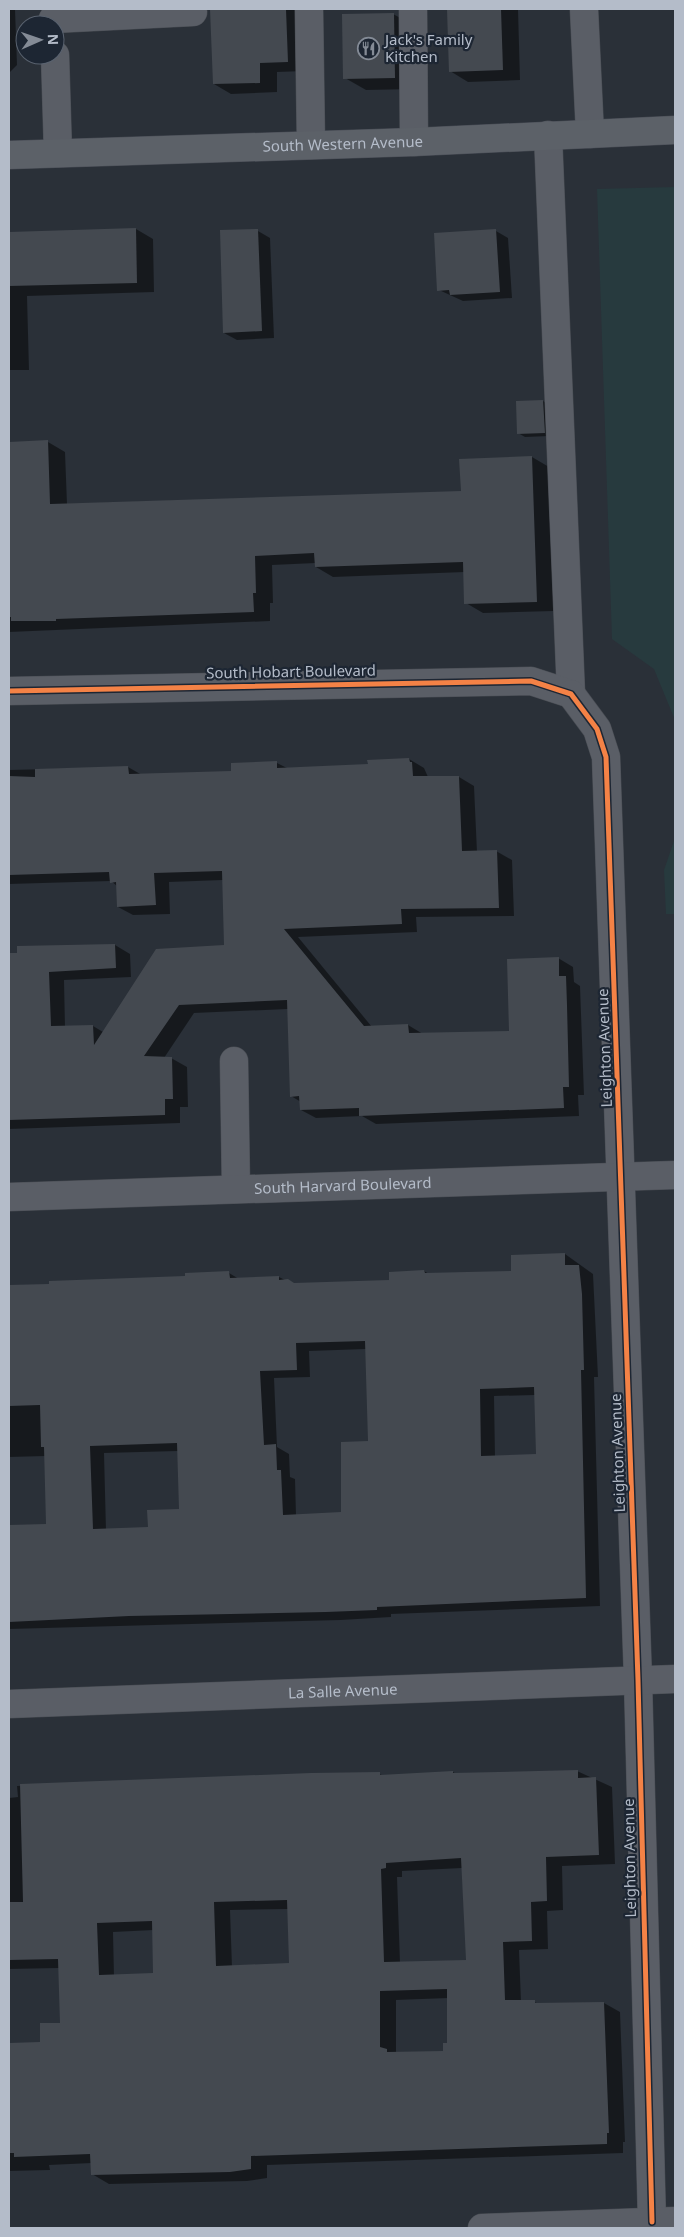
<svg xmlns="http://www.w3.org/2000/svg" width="684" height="2237" font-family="'Noto Sans',sans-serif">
<rect width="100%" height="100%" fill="#2a3038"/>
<g fill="#273a3e">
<path d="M675,187V720L654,669L612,639L597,189Z"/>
<path d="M675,838V914H666L664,870Z"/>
</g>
<g fill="#0007" fill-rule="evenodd">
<path d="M9,9H15L17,65L9,73Z"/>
<path d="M211,9H303L305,71L277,72V92L231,94L214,84Z"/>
<path d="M448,9H518L520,80L468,82L450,71Z"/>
<path d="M393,14L415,26L416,89L366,90L345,78Z"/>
<path d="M136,229L153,239L154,292L27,296L29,370H9V233Z"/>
<path d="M258,231L270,238L274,338L237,340L224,333Z"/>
<path d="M496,231L508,238L512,298L463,301L439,290Z"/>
<path d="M543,401L549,405L550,436L525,437L518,433Z"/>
<path d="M48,442L65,452L67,504L462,492L532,457L549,467L554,611L483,613L466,603L465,572L333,577L316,567V563L272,565L273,603H270V621L9,632V443Z"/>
<path d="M409,759L424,768L428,777H459L474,786L477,852L496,851L512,860L514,916L416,917L417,932L298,937L372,1027L408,1025L423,1034L511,1032L558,958L573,967L574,982L580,986L584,1095H578L579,1116L376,1124L362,1116L316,1118L301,1110V1102L291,1096L288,1009L194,1013L164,1058H171L187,1067L188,1107H180V1123L9,1129V954L18,953V948L115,945L130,954L131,977L64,980L65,1027L93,1026L103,1032L226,946L223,880L169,882L170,914L133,915L118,907L117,886L111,881L9,884V770L128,767L142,775L232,772L277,763L287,768L369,766Z"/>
<path d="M565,1254L593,1274L598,1377H594L600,1606L391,1614V1617L341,1620L9,1629V1526L48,1525L46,1456L9,1457V1287L186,1278L229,1273L239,1279L279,1277L293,1284L390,1281L424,1271L429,1274L513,1272ZM366,1349L370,1442L342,1514L296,1515L295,1479L290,1477L289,1454L277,1447L274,1378L310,1377L309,1351ZM535,1395L537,1456L495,1457L494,1396ZM178,1451L180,1510L149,1528L106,1530L104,1453Z"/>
<path d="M577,1771L612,1787L615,1864L562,1866L563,1910L547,1911L548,1949L519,1950L521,2002H534L539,2004L604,2003L620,2012L625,2142H623V2153L267,2165V2178L247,2181L109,2184L92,2174V2163L49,2165L50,2170L9,2171V2044H42L61,2024L59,1968L9,1969V1798L18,1797L17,1786L379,1774L384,1776L453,1772L456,1774ZM462,1868L467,1961L400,1963L397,1877H402V1871ZM289,1909L290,1965L232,1967L230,1910ZM154,1930V1975L114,1976L113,1932ZM449,1998V2044L444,2052L396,2053V2000Z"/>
</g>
<g fill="#444950" fill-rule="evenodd">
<path d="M210,9H286L288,62L260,63V83L213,84Z"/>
<path d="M447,9H501L503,70L449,72Z"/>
<path d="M394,13L395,78L343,79L342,14Z"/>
<path d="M136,228L137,283L9,286V232Z"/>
<path d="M258,229L262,331L223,333L220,230Z"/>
<path d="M496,229L500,292L450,295L449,290L437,291L434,233Z"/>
<path d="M543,400L545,433L517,434L516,401Z"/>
<path d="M48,440L50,504L461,491L459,459L532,456L537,602L464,604L463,562L315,567L314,553L255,556L256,593H253L254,612L56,619V621H11V617H9V442Z"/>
<path d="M409,758L410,762H412L413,776H459L462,851L497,850L499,908L401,909L402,924L284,929L364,1026L408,1024L409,1033L509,1031L507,959L559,957V976H566L567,1005L569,1087H563L564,1108L359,1116V1108L300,1110L299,1096L290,1097L287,1000L179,1005L144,1056L172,1057L173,1099H165V1115L9,1120V953H17V946L115,944L116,968L49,972L51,1026L93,1025L94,1045L156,949L224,945L222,871L154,873L156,905L117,907L116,882L110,883L109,872L9,875V776L35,777V769L128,766L129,774L231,771V763L277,761V768L368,764L367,760Z"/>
<path d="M565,1253V1265H579L582,1294L584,1370H581L586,1598L377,1607V1610L326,1612L129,1616L9,1622V1525L46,1524L44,1447H41L40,1405L9,1406V1285L49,1284V1281L185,1276V1273L229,1271L230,1278L279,1276V1280L288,1279L294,1283L389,1280V1272L424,1270L425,1273L511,1271V1255ZM365,1341L368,1441L341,1442V1512L283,1515L281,1470H277L276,1444L264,1445L260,1371L297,1370L296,1343ZM534,1387L536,1454L481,1456L480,1389ZM177,1443L179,1509L147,1510L148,1527L93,1529L90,1446Z"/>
<path d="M578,1770V1778L596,1777L599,1855L546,1857L547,1901L531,1902L532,1941L503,1942L505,2000H535V2003L604,2002L609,2133H607V2144L251,2156V2169L230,2172L91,2175L90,2154L14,2157V2153H9V2043L40,2042V2023H60L58,1959L9,1960L10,1902H23L20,1784L311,1773L380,1772V1775L453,1771V1773ZM461,1858L466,1960L384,1962L381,1869L386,1868V1863ZM287,1900L289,1963L216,1966L214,1902ZM152,1921L153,1973L99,1975L97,1923ZM447,1989V2043H443V2051L387,2052V2049L380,2047V1991Z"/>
</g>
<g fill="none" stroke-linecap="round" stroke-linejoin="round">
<defs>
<g id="minor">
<path d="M309,9L311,145"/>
<path d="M413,9L414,142"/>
<path d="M584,9L590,134"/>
<path d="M53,19L193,12"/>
<path d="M55,55L58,153"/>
<path d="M548,135L571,694"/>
<path d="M9,691L531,681L571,694"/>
<path d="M571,694L597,729L606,757L638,1680L652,2222"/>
<path d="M234,1061L236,1189"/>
<path id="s1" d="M9,1197L675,1175"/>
<path id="s2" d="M9,1704L675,1679"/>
<path d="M482,2228L675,2221"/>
</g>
<g id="major">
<path id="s3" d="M9,155L414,142L675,130"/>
</g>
</defs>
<use href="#minor" stroke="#484c53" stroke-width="29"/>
<use href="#major" stroke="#484c55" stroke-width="29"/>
<use href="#minor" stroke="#5a5e66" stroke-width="28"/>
<use href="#major" stroke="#5c6168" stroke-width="28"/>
<defs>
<path id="cycleway" d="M9,691L531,681L571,694L597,729L606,757L638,1680L652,2222"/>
</defs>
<use href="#cycleway" stroke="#1d2633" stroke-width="8"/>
<use href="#cycleway" stroke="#f48246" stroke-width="5"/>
</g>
<defs>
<symbol id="restaurant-ring" viewBox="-11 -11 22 22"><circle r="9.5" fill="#1d2633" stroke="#848b96" stroke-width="1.5"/><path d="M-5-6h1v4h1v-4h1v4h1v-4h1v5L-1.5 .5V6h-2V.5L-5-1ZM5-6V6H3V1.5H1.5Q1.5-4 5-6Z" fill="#848b96"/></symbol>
</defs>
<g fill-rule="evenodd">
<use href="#restaurant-ring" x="356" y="36" width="25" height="25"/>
</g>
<g text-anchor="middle" stroke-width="4.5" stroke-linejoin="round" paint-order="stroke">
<g font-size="15" fill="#b4bcc9" stroke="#1d2633" text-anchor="start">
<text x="385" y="45">Jack's Family<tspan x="385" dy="17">Kitchen</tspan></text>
</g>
<g font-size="15" fill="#b4bcc9" stroke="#1d2633">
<text dy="5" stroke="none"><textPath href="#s3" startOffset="334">South Western Avenue</textPath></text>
<text transform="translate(291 672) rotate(-1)" y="5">South Hobart Boulevard</text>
<text transform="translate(605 1048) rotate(-92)" y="5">Leighton Avenue</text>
<text dy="5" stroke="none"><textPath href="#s1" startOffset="334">South Harvard Boulevard</textPath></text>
<text transform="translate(618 1453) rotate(-92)" y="5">Leighton Avenue</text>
<text dy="5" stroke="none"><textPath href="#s2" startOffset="334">La Salle Avenue</textPath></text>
<text transform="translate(630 1858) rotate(-91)" y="5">Leighton Avenue</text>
</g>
</g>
<rect width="684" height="2237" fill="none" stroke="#b4bcc9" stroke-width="20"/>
<g transform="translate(40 40) rotate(88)"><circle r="24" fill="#1d2633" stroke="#59626f"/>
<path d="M0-4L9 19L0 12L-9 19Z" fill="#848b96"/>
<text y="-8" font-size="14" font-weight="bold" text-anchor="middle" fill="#b4bcc9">N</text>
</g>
</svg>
